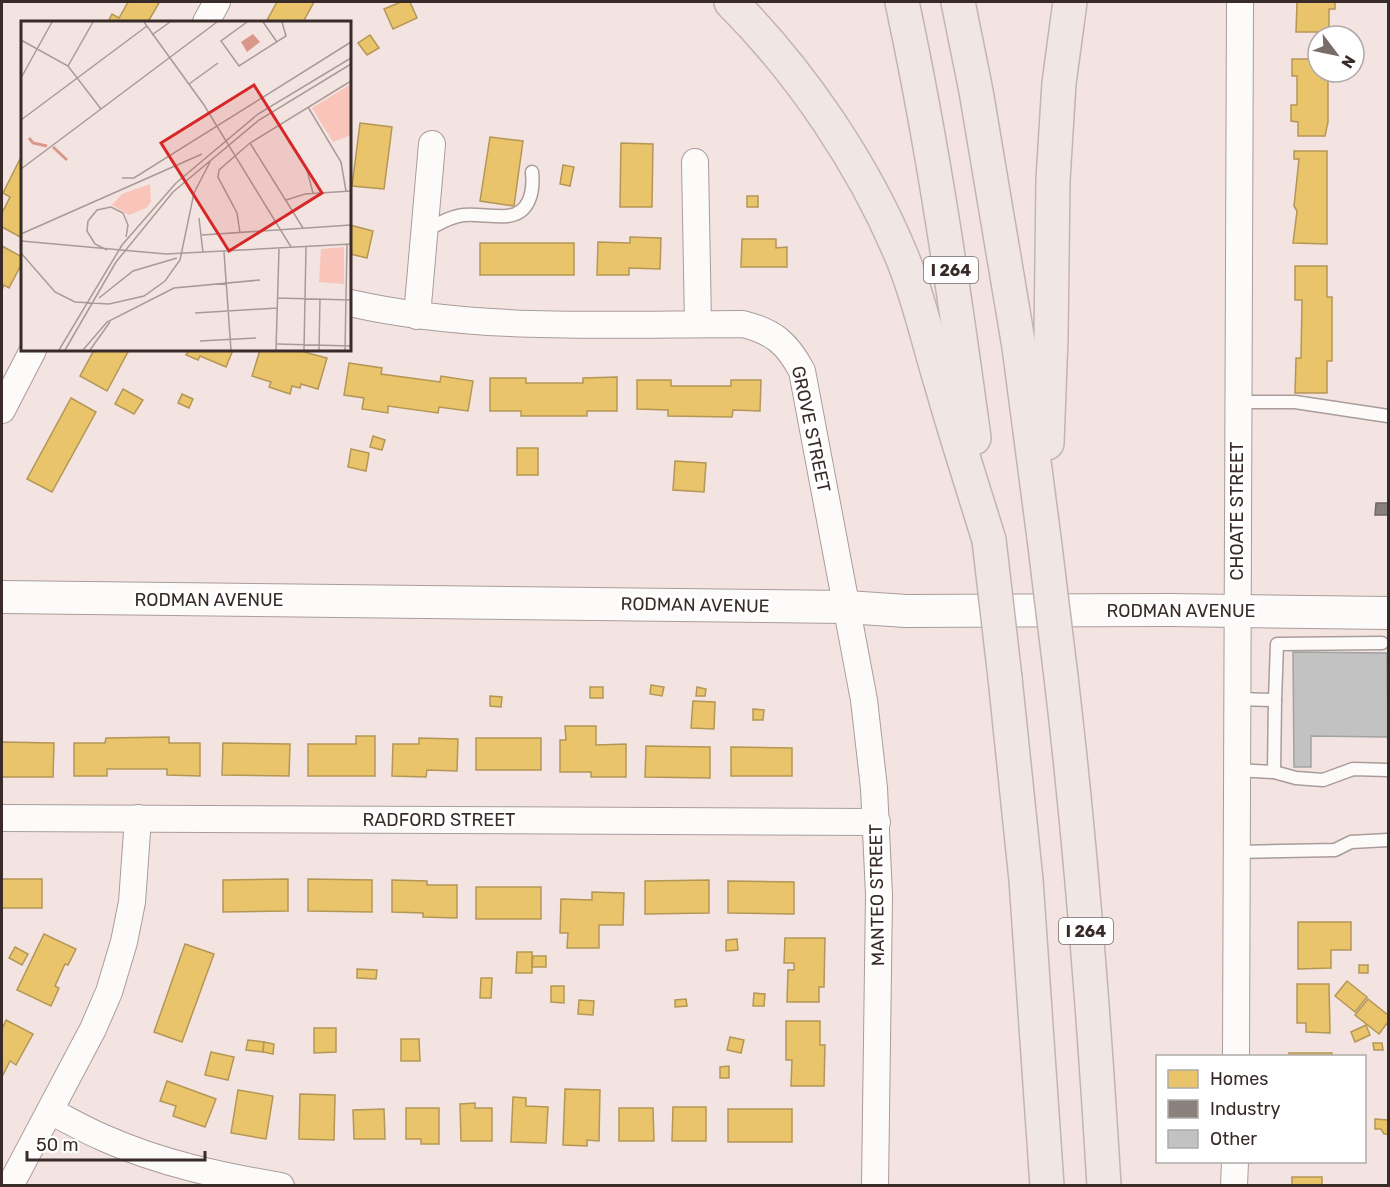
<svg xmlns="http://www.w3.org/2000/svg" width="1390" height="1187" font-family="Rubik,sans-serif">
<rect width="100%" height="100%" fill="#f3e4e1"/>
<g fill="#e9c46a" stroke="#b49656" stroke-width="1.5">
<path d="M128,2H156L159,3L148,22H108L112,14L119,18Z"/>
<path d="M277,2H314L303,22H266Z"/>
<path d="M401,2H410L417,18L393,29L384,9Z"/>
<path d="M1297,2H1335V9H1329V32H1296Z"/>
<path d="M370,35L379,48L367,55L358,43Z"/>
<path d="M1292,59H1318V72H1328V122L1325,136H1298V122L1291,121V105H1297V76H1292Z"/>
<path d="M360,123L392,127L384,189L352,186Z"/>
<path d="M490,137L523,141L514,206L480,201Z"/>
<path d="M621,143L653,144L652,207H620Z"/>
<path d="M1294,151H1327V244L1293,243L1297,211L1294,206L1299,159H1294Z"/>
<path d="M22,155V238L2,227V213L10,197L3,193Z"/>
<path d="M563,165L574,167L570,186L560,184Z"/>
<rect x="747" y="196" width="11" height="11"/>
<path d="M350,225L373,231L367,258L350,254Z"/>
<path d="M630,237L661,238L660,269L629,268V275H597L598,242L630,243Z"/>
<path d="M742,239H776V248L787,247V267H741Z"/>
<rect x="480" y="243" width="94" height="32"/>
<path d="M2,246L22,257V263L9,288L4,285L2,290Z"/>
<path d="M1295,266H1327V297H1332V361H1327V393H1295L1296,358H1301L1302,300H1295Z"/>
<path d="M94,350H129L107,391L80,376Z"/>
<path d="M189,350H233L226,367L200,356L198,360L186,355Z"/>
<path d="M260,350H297L327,358L318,389L301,384L300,388L292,386L290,394L269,387L271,382L252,376Z"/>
<path d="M349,363L382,368L381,374L440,382L441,376L473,381L468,411L439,407L438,413L388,406V413L362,409L364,398L344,395Z"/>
<path d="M617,377V411H587V416H521V411H490V378H526V383H583V378Z"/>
<path d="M637,380H671V386H731V380H761L760,411L733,410L732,417L668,416V410L637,409Z"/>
<path d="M123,389L143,400L134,414L115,404Z"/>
<path d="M182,394L193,399L189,408L178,403Z"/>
<path d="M71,398L96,412L52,492L27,479Z"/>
<path d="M373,436L385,440L382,450L370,447Z"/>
<rect x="517" y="448" width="21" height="27"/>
<path d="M351,449L369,453L366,471L348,467Z"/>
<path d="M675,461L706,463L704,492L673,490Z"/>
<path d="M651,685L664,687L662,696L650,694Z"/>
<rect x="590" y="687" width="13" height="11"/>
<path d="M697,687L706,689L705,696H696Z"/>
<path d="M490,696L502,697L501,707L490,706Z"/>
<path d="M693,701L715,702L714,729L691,728Z"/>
<path d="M753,709L764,710L763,720H753Z"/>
<path d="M565,726H596V745L626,744V777H591V772H560V740H566Z"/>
<path d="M356,736H375V776H308V744H356Z"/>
<path d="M169,737V743H200V776L167,775V769H107V776H74V743H105L106,738Z"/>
<path d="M419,738L458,739L457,771L427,770L426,777L392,776L393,744H419Z"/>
<rect x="476" y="738" width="65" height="32"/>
<path d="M2,742L54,743L53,777H2Z"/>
<path d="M223,743L290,744L289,776L222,775Z"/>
<path d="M646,746L710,747V778L645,777Z"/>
<path d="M731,747L792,748V776H731Z"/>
<rect x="2" y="879" width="40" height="29"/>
<path d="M288,879V911L223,912V880Z"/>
<path d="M308,879L372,880V912L308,911Z"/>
<path d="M392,880L427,881V885H457V918L423,917V913L392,912Z"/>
<path d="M709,880V913L645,914V881Z"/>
<path d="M728,881L794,882V914L728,913Z"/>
<rect x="476" y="887" width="65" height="32"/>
<path d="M592,892L624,893L623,925H599V948H567L568,933H560L561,899L592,900Z"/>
<path d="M1298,922H1351V950H1331V968L1298,969Z"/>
<path d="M44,934L76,949L68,965L65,964L55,986L59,988L51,1006L17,990Z"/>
<path d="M785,938H825L824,987H819V1002H787L788,970H794V963H784Z"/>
<path d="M737,939L738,950L726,951V940Z"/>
<path d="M185,944L214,954L182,1042L154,1032Z"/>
<path d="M15,947L28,954L22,965L9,958Z"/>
<path d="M517,952H532V973H516Z"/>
<path d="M533,956H546V967H532Z"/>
<rect x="1359" y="965" width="9" height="8"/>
<path d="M357,969L377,970L376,979L357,978Z"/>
<path d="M481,978H492L491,998H480Z"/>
<path d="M1347,981L1367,997L1355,1012L1335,996Z"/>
<path d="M1297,984H1329L1330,1033L1306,1032V1023H1297Z"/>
<path d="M551,986H564V1003L551,1002Z"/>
<path d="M754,993L765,994L764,1006H753Z"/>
<path d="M686,999L687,1006L675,1007V1000Z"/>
<path d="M1368,999L1388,1015V1022L1379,1034L1355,1015Z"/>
<path d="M579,1000L594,1001L593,1015L578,1014Z"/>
<path d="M6,1020L33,1034L16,1065L10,1061L2,1077V1029Z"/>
<path d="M786,1021H820V1045H825L824,1086H791L792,1060H786Z"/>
<path d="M1366,1025L1370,1035L1355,1042L1351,1032Z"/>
<path d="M314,1028H336V1052L314,1053Z"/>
<path d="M730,1037L744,1040L741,1053L727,1050Z"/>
<path d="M401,1039H419L420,1061H401Z"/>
<path d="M248,1040L264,1042L263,1052L246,1050Z"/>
<path d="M264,1042L274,1044L273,1054L263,1052Z"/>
<path d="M1373,1043H1382L1383,1050H1374Z"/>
<path d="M211,1052L234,1057L228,1080L205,1075Z"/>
<rect x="1289" y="1053" width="43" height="3"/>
<path d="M729,1066V1078H720V1067Z"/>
<path d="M167,1081L216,1099L205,1127L173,1116L176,1106L160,1101Z"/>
<path d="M565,1089L600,1090L599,1141L587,1140V1146L563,1145Z"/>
<path d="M238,1090L273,1096L266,1139L231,1133Z"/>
<path d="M300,1094L335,1095L334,1140L299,1139Z"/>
<path d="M513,1097L526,1098V1106L548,1107L546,1143L511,1142Z"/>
<path d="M475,1103V1108H492V1141H461L460,1104Z"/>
<path d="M673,1107H706V1141H672Z"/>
<path d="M406,1108H439V1144H421V1139H406Z"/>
<path d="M619,1108H653L654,1141H619Z"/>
<path d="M384,1109L385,1139H354L353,1110Z"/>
<rect x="728" y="1109" width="64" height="33"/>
<path d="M1375,1119L1388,1120V1134H1384L1381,1129H1375Z"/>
<rect x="1292" y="1177" width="30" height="9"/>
</g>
<path fill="#8a817c" stroke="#716763" stroke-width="1.5" d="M1376,503H1388V515H1375Z"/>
<path fill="#c2c2c2" stroke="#a2a2a2" stroke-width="1.5" d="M1293,652L1387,653L1388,737L1311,736V767H1294Z"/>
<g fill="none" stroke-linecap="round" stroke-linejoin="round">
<defs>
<g id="service">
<path d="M425,231C437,225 450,216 464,215C478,214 493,217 507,216C530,214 534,191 532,172"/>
<path d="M1238,402H1295L1388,416"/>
<path d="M1237,699L1275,700L1277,644L1382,643"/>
<path d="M1237,770L1274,772L1296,778L1323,780L1353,769L1388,770"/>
<path d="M1274,772L1275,700"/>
<path d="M1237,852L1335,850L1351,842L1388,840"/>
</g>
<g id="minor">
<path d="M206,22L217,2"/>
<path d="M695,162L698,324"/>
<path d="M350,303C478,332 612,324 743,324C774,332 787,343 802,371L864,700L874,788L879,895L875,1186"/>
<path d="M417,316L432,144"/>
<path d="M2,410L33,350"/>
<path d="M2,818L877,822"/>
<path d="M1236,1056L1240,2"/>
<path d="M50,1111C68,1120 85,1130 104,1138C160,1163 220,1176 281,1186"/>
<path d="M10,1186L93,1029L109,992L124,942L132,902L138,818"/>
<path d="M1234,1186L1235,1162"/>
</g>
<path id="tertiary" d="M2,597L847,607L906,611L1170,610L1388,613"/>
<g id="motorway">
<path d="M731,2C801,72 864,165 902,257C919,298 928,341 941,383C956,436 973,488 989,540"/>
<path d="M902,2C933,146 954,291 974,438"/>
<path d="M958,2L976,91L1019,347L1044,538"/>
<path d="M1047,443L1051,338L1053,180L1059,83L1070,2"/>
<path d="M1061,677C1081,846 1094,1016 1104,1186"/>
<path d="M1005,678L1026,880L1047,1186"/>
</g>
</defs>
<use href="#service" stroke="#a99c9a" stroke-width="15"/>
<use href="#minor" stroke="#a99c9a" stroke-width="28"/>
<use href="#tertiary" stroke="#a99c9a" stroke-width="34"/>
<use href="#motorway" stroke="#c4b4b1" stroke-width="36"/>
<use href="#service" stroke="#fdfbfa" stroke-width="12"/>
<use href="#minor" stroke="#fdfbfa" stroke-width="26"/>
<use href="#tertiary" stroke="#fdfbfa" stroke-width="32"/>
<use href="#motorway" stroke="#f0e6e4" stroke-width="33"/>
<defs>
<g id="motorway-bridge">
<path d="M1044,538L1061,677"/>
<path d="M989,540L1005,678"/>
</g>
</defs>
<use href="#motorway-bridge" stroke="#c4b4b1" stroke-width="36" stroke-linecap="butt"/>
<use href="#motorway-bridge" stroke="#f0e6e4" stroke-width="33"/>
</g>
<g text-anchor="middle" stroke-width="6" stroke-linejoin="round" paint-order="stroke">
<g fill="#fff" stroke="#746b69" stroke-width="1.5">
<rect x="924" y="257" width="54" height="26" rx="4.5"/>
<rect x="1059" y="918" width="54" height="26" rx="4.5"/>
</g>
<g font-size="16" font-weight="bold" fill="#382b29">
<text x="951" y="276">I 264</text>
<text x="1086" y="937">I 264</text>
</g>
<g font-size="18" fill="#382b29" stroke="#fff">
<text transform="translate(811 429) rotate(78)" y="6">GROVE STREET</text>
<text transform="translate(1237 511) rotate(-90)" y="6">CHOATE STREET</text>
<text x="209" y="606">RODMAN AVENUE</text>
<text transform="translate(695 605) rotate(1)" y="6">RODMAN AVENUE</text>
<text x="1181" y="617">RODMAN AVENUE</text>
<text x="439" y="826">RADFORD STREET</text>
<text transform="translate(877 895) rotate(-91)" y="6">MANTEO STREET</text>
</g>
</g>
<g transform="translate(21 21)">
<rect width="330" height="330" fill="#f3e4e1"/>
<path d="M330,63V114L312,121L291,87ZM129,163L130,181L125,187L108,194L91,184L101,173ZM323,226V263L298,261L300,228Z" fill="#f9c4b9"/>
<path d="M232,13L239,21L226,31L220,21Z" fill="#d8978a"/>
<path fill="none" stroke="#d8978a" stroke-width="3" d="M8,117L12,122L26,125M32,126L46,139"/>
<path fill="none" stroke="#a89a97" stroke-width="1.5" d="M123,1L183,84L270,226M226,1L200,20L218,45L265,15L261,1M242,1L256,21M131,14L149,1M0,19L47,45L80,88M47,45L72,1M0,57L31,1M168,63L197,42M287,86L320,141L325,170M0,99L126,5M258,104L286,149L292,172M229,122L282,207M0,148L196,1M101,157H113L330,21M265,179L284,173L330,170M178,197L182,232M219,212L216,192L197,156L198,149L229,122L330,60M0,213L181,133M181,214L330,204M0,220L145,233L330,223M86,229L74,223L66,210L67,200L76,189L90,186L102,192L107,204L105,216M203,231L210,329M0,232L34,271L54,281L88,283L123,275L144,260L159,239L173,172L189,141M78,277L112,250L156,237M256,277L330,279M174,292L256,287M179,320L235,317M256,323L330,325M38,329L101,224L155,162L237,93L330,37M44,329L95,241L152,171L238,99L330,43M62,329L86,301L153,267L239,259M69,329L89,301M255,329L258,228M283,329L285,226M298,329L299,278M324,329L326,223"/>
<path fill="#d62828" fill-opacity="0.15" stroke="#d62828" stroke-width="3" d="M233,64L301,172L208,230L140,122Z"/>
<rect width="330" height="330" fill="none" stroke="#382b29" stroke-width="3"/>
</g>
<rect width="1390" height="1187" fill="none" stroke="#382b29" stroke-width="6"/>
<rect x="1156" y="1055" width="210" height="108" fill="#ffffff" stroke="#afaaa9" stroke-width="1.5"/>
<rect x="1168" y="1070" width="30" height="18" fill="#e9c46a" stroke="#afaaa9" stroke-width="1.5"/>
<text x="1210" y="1085" font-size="18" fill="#382b29">Homes</text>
<rect x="1168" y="1100" width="30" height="18" fill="#8a817c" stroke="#afaaa9" stroke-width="1.5"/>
<text x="1210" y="1115" font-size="18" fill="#382b29">Industry</text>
<rect x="1168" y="1130" width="30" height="18" fill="#c2c2c2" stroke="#afaaa9" stroke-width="1.5"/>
<text x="1210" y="1145" font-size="18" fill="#382b29">Other</text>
<g transform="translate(1336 54) rotate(122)"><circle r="28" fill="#ffffff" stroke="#afaaa9" stroke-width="1.5"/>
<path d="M0-4.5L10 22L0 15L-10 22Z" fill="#796c69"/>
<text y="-9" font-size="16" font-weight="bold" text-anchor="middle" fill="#382b29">N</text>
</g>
<path d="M27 1151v9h178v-9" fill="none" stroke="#382b29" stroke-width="3"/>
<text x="36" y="1151" font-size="18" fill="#382b29" stroke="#ffffff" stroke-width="4.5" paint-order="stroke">50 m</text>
</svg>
